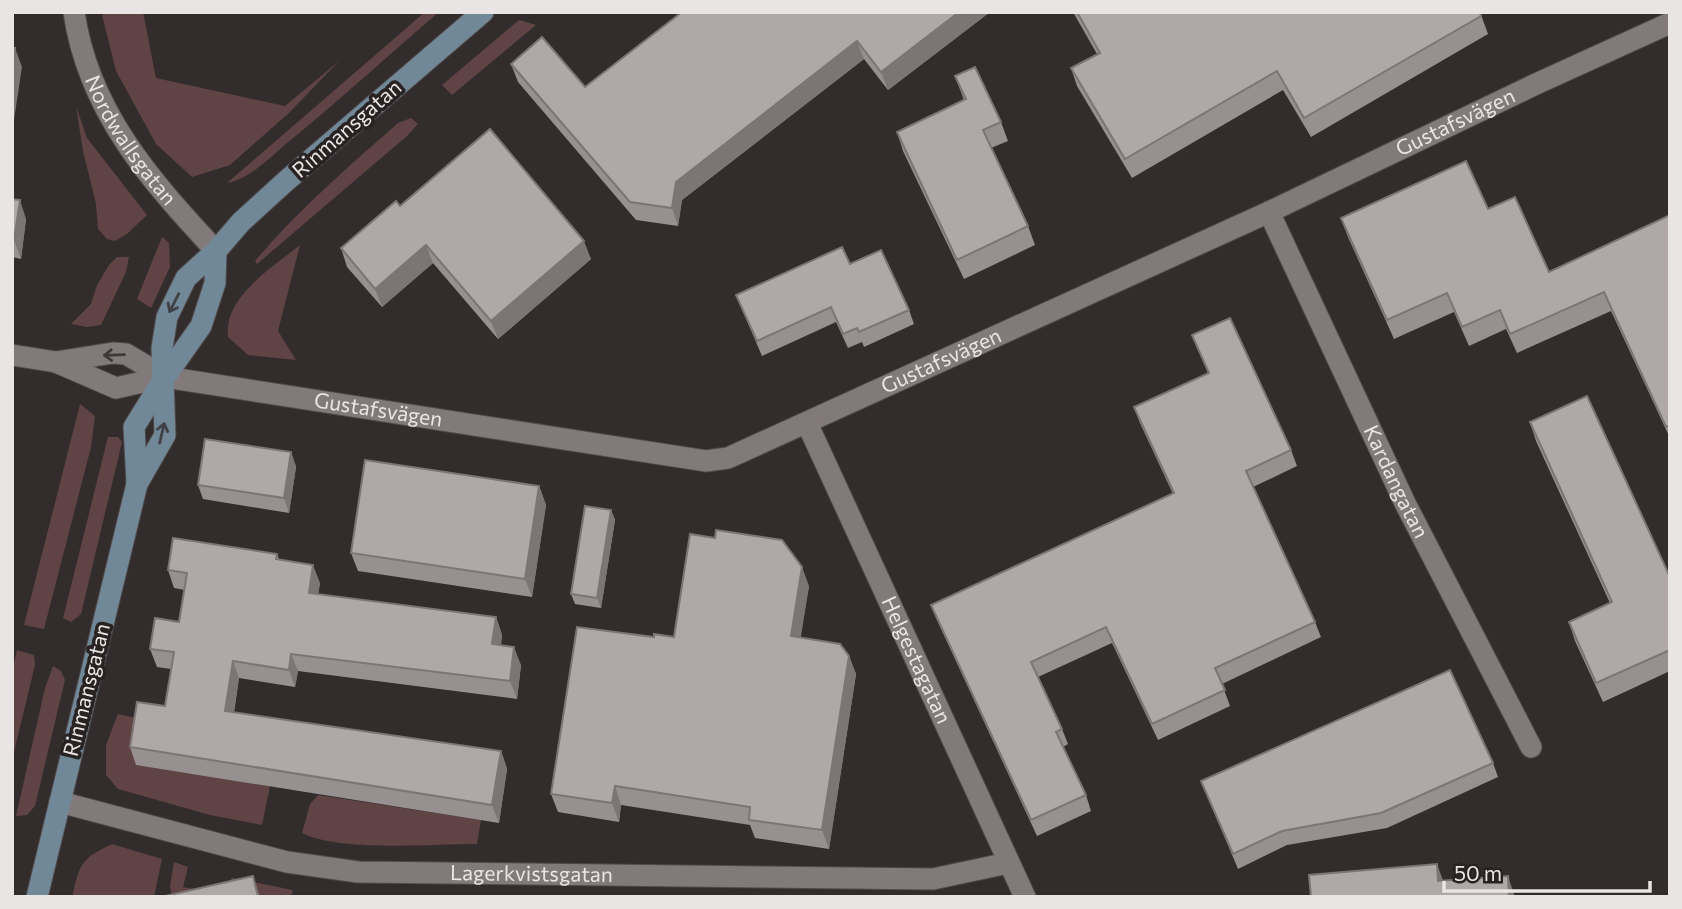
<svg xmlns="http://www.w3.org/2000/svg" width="1682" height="909" font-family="Commissioner,sans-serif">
<rect width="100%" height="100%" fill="#332c2c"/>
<g fill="#604344">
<path d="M108,12H143L156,78L285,106L339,61L289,113L230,165L192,177L156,144L116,71L102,15Z"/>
<path d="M425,12H439C390,54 342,98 292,139C273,154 251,179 227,183Z"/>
<path d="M519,20L536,25L452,95L442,85Z"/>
<path d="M76,106L87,138L147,215L127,234L115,241L107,239L98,229L96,204L83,151Z"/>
<path d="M411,118L418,124L407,136L257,264L255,261C298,210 348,167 398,123Z"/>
<path d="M162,237L169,243L170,267L151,308L137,299Z"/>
<path d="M300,245L278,331L296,360L248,355L228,337C223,297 273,267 300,245Z"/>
<path d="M117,257H129L126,272L101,325L87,327L71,324L91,304L97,285L109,265Z"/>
<path d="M80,404L95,416L91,447L44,629L24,625Z"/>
<path d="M108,437H118L122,442L81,614L71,622L63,618Z"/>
<path d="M17,650L34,655L35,665L12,760V672Z"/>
<path d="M53,666L61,671L65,680L35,806L27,815L16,816L45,688Z"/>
<path d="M118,714L144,720L270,786L262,825L210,815L118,789L106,775V745Z"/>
<path d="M318,795L481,820L477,844C434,844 338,852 302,833L310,804Z"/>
<path d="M112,844L162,859L154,897H72C80,864 80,859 112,844Z"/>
<path d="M174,862L188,867L183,887L221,894L232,878L293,890L291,897H172L170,886Z"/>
</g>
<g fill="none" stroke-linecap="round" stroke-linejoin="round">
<defs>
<g id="street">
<path id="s1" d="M74,12C88,111 151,181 216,251"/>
<path id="s2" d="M1269,212L1405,503L1531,747"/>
<path id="s3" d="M12,355L56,362L116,388L165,377L706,461L728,458L1269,212L1536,84L1670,23"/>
<path d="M56,362L113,353L126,354L165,377"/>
<path id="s4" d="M807,423L1025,897"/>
<path id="s5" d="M60,802L287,862L358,872L933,879L1008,863"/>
</g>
<g id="secondary">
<path d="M137,484L134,427L165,377L201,326L215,283L216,251"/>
<path d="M37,897L137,484L165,435L162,348L167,317L186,278L216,251L241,222L286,181L483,12"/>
</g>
</defs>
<use href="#street" stroke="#514a4a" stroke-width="23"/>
<use href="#secondary" stroke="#514a4a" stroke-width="23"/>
<use href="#street" stroke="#82797a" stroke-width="21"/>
<use href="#secondary" stroke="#718898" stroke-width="21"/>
</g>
<g fill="#979090">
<path d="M990,12L888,90L864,59L682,200L678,226L636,220L518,82L511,64L585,87Z"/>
<path d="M1073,12H1480L1488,34L1311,137L1283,90L1132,178L1077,86L1071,68L1097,54Z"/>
<path d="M955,76L1001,122L1008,141L991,148L1028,226L1035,245L964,279L903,151L897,132L964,100Z"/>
<path d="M12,199L26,219L21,259L12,257Z"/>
<path d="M400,206L591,259L498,339L433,263L382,307L347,267L341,248Z"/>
<path d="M1488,209L1549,272L1670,215V438L1611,311L1517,353L1506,329L1469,346L1454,312L1394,339L1348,237L1341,218Z"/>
<path d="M850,264L909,310L914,324L864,347L862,342L848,348L836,322L762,356L736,295Z"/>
<path d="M1192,335L1291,450L1297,466L1253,487L1315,622L1321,637L1222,684L1230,706L1158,740L1112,643L1038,677L1062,729L1068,744L1063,747L1086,795L1091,811L1037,836L937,620L931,605L1173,494L1140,423L1134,407L1208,373Z"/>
<path d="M1530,422L1670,577V671L1603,702L1575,641L1569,622L1610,603L1536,441Z"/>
<path d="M291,452L296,467L289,513L203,499L198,485Z"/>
<path d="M539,486L546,505L532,597L358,571L351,553Z"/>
<path d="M611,510L615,520L601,608L575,604L571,594Z"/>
<path d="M277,554L279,559L320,583L318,595L496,617L502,635L501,645L521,665L517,699L298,671L295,687L239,678L234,713L501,751L507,769L499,823L136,765L130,747L165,706L171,669L157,667L150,649L179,622L185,590L174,588L168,570Z"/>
<path d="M809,586L800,638L849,656L856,674L829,849L755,838L750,825L621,805L619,822L558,812L551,794L654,637H674Z"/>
<path d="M1493,763L1498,777L1387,828L1287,845L1238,869L1201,781Z"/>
</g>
<g fill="#7b7575">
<path d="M959,12H990L888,90L881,72Z"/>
<path d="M857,41L864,59L682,200L678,226L672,208L676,182Z"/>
<path d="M15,48L22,67L12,133V67Z"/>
<path d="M20,200L26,219L21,259L14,240Z"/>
<path d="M584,241L591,259L498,339L491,321Z"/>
<path d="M426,245L433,263L382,307L375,289Z"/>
<path d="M291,452L296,467L289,513L284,498Z"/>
<path d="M539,486L546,505L532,597L525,579Z"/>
<path d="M611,510L615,520L601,608L597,598Z"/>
<path d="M313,565L320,583L315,611L309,593Z"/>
<path d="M802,567L809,586L798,655L791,636Z"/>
<path d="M496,617L502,635L498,662L492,644Z"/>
<path d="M514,647L521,665L517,699L510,681Z"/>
<path d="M291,654L298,671L295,687L289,670Z"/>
<path d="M849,656L856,674L829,849L822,830Z"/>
<path d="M233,661L239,678L231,729L225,711Z"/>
<path d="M501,751L507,769L499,823L492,805Z"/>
<path d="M615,786L621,805L619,822L612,803Z"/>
<path d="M1437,864L1444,883L1438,881Z"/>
<path d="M253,876L260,897H258Z"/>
<path d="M1508,876L1514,894V897H1509Z"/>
</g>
<g fill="#b0a7a7" stroke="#7b7575" stroke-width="2">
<path d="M682,12H959L881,72L857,41L676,182L672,208L630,202L511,64L542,37L585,87Z"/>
<path d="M1077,12H1480L1481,16L1304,118L1277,71L1125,159L1071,68L1100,53Z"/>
<path d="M12,48H15L12,67Z"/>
<path d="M975,67L1001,122L983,130L1028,226L957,260L897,132L966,99L955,76Z"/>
<path d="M490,129L584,241L491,321L426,245L375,289L341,248L396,201L400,206Z"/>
<path d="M1466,161L1488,209L1515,197L1549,272L1670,215V425L1666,427L1604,292L1510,334L1500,310L1462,327L1447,293L1387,320L1341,218Z"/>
<path d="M12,199L20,200L14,240H12Z"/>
<path d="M842,247L850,264L881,250L909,310L859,332L857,328L843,334L831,307L757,341L736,295Z"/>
<path d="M1230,318L1291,450L1246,471L1315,622L1215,668L1225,690L1152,724L1106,627L1031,662L1062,729L1056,732L1086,795L1031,820L931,605L1174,493L1134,407L1209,373L1192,335Z"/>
<path d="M1587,396L1670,577V650L1596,683L1569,622L1612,602L1530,422Z"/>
<path d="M205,439L291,452L284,498L198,485Z"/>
<path d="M365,460L539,486L525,579L351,553Z"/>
<path d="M585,506L611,510L597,598L571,594Z"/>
<path d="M716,530L782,540L802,567L791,636L840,644L849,656L822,830L749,820L750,807L615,786L612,803L551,794L577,627L654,637V634L674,637L690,534L715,538Z"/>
<path d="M173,538L277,554L276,559L313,565L309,593L496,617L492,644L514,647L510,681L291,654L289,670L233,661L225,711L501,751L492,805L130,747L137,702L165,706L174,652L150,649L155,618L179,622L187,573L168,570Z"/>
<path d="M1450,670L1493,763L1381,813L1282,831L1233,854L1201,781Z"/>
<path d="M1437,864L1438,881L1508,876L1509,897H1311L1309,875Z"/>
<path d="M253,876L258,897H161Z"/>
</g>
<defs><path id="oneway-shaft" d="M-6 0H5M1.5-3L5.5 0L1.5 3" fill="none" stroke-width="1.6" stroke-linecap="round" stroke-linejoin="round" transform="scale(1.75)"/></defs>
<g stroke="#3f4145">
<use href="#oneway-shaft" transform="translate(174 303) rotate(117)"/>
<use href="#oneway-shaft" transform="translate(162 433) rotate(-77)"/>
</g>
<use stroke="#3f3838" href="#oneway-shaft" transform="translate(114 355) rotate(178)"/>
<g text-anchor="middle" stroke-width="7" stroke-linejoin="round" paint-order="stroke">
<g font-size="21" fill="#eae5e5" stroke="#292222">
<text dy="7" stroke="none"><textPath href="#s3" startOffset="1531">Gustafsvägen</textPath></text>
<text transform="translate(347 129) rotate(-41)" y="7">Rinmansgatan</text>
<text dy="7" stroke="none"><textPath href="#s1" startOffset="142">Nordwallsgatan</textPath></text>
<text dy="7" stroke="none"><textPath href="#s3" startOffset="964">Gustafsvägen</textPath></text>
<text dy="7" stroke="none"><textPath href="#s3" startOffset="376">Gustafsvägen</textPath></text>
<text dy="7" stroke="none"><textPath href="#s2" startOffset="298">Kardangatan</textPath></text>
<text dy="7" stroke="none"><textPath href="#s4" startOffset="261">Helgestagatan</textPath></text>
<text transform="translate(87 690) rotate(-76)" y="7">Rinmansgatan</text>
<text dy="7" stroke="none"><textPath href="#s5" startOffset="480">Lagerkvistsgatan</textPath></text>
</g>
</g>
<rect width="1682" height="909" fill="none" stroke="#eae5e5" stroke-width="28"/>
<path d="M1444 881v10h206v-10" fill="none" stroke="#eae5e5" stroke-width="3.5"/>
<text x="1454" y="881" font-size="21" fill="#eae5e5" stroke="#292222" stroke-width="5" paint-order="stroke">50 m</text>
</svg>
